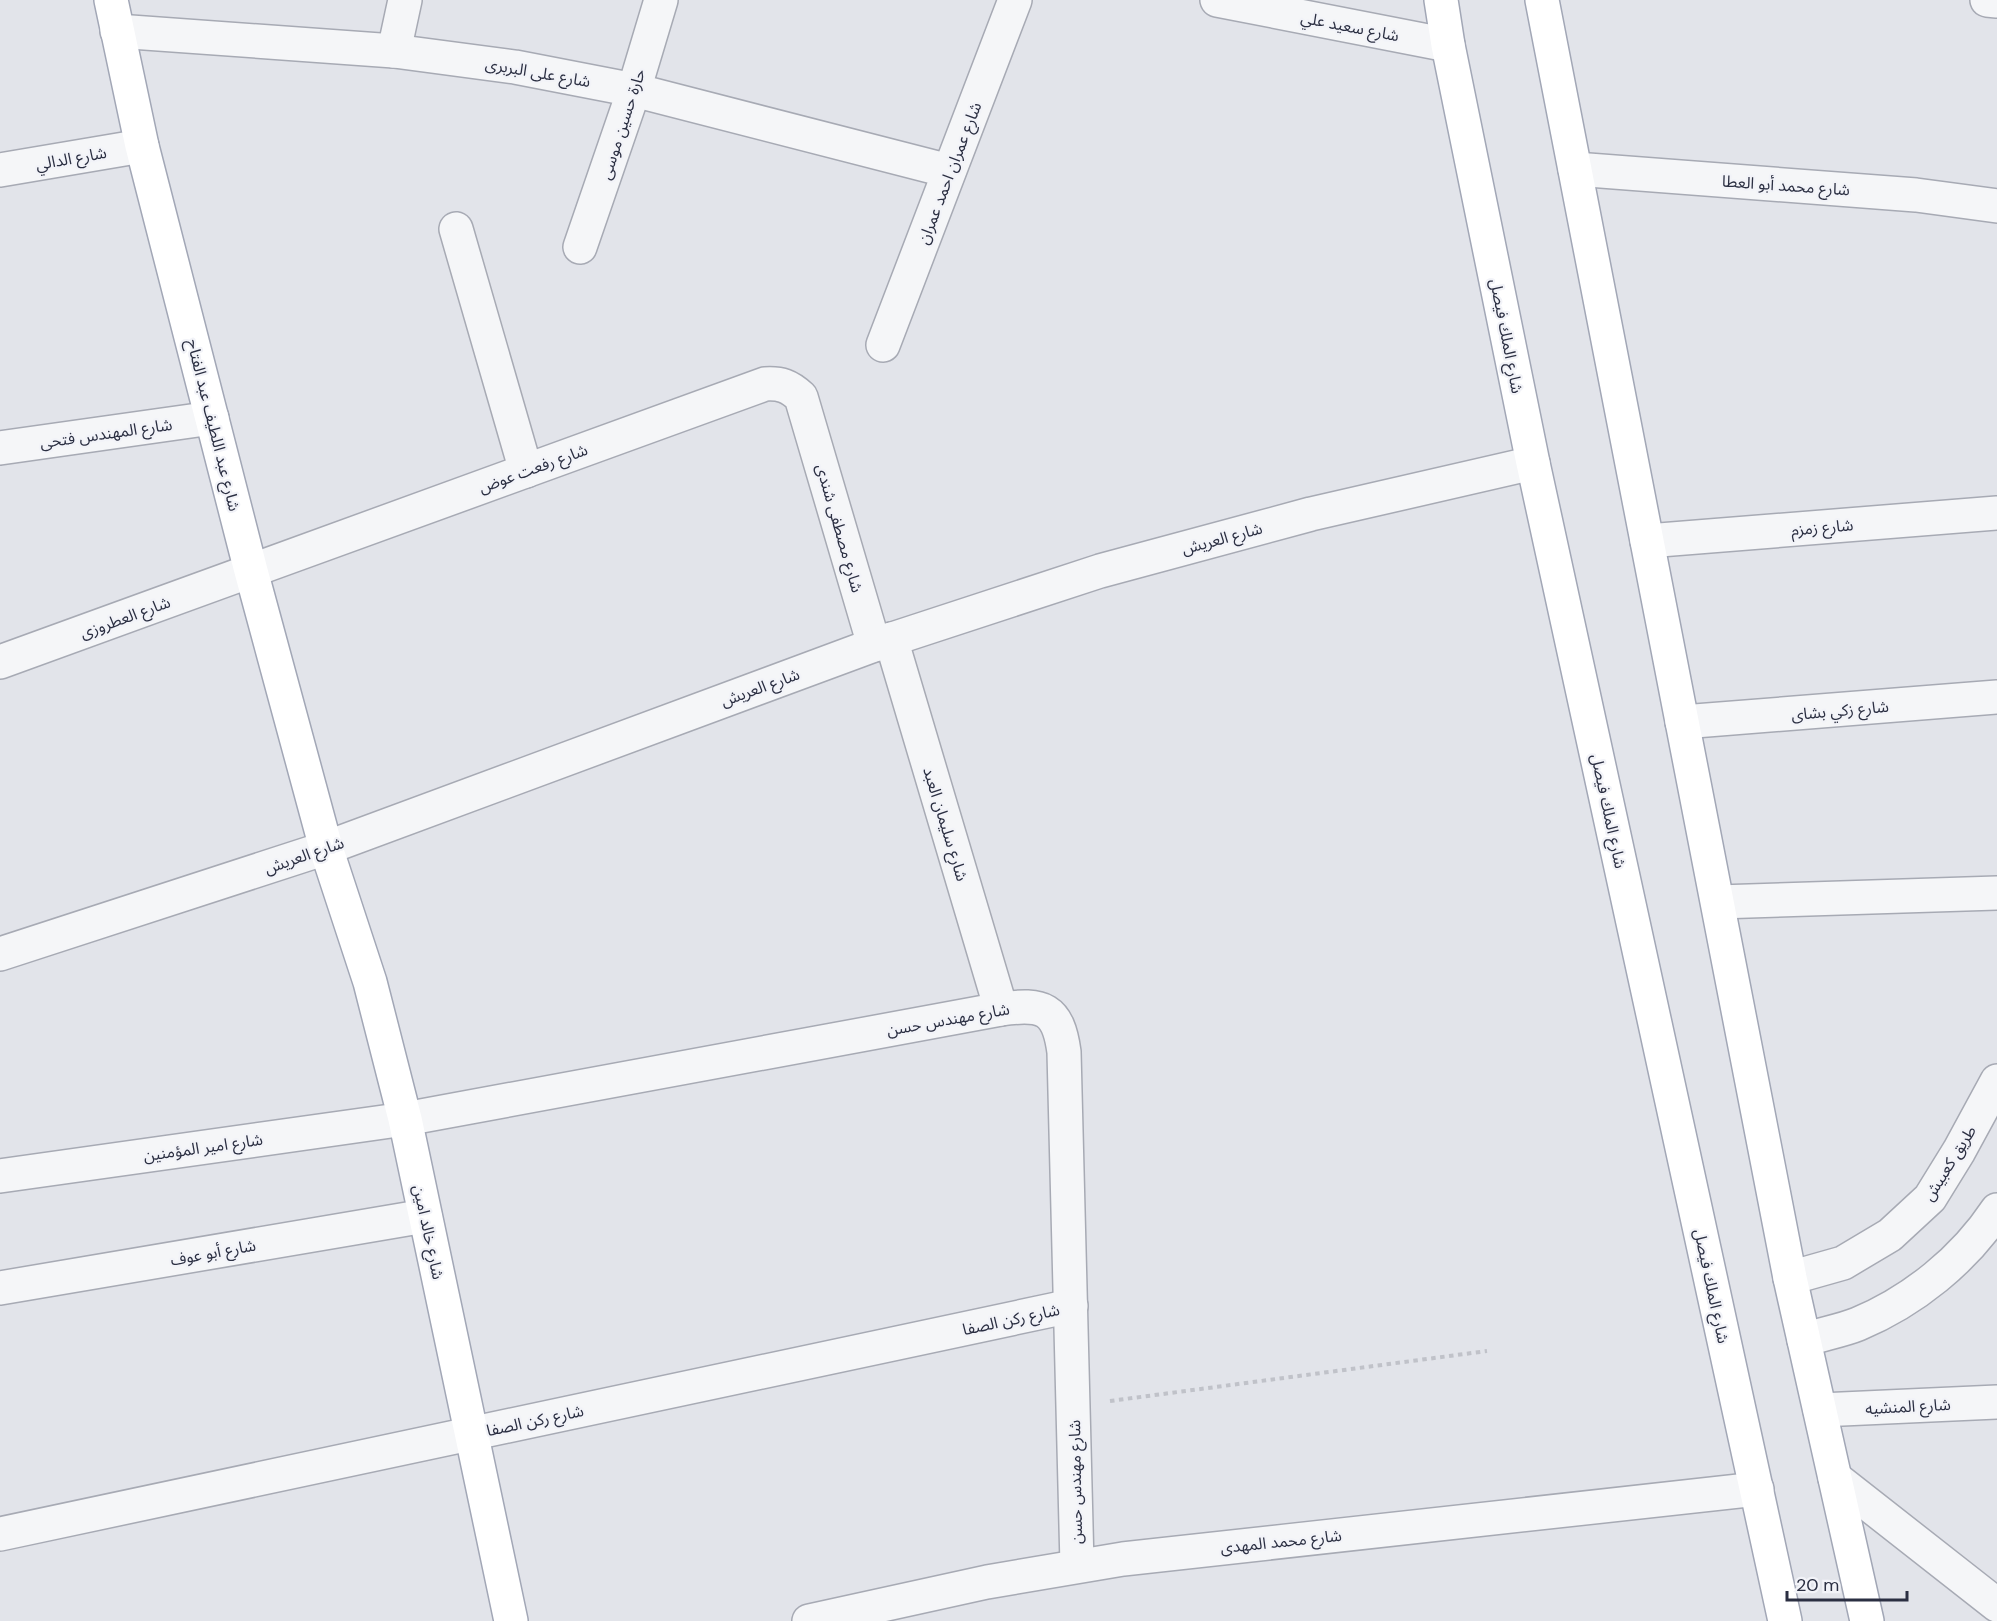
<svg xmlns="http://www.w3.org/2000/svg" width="1997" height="1621" font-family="'DM Sans','Noto Sans Arabic',sans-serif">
<rect width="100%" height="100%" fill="#e2e4ea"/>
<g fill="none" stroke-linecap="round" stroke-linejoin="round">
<defs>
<g id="minor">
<path d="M1217,0L1448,45"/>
<path d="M1987,0L1997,1"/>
<path d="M117,31L394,51L515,67L634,90L949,171"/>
<path d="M394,51L405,0"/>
<path d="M1575,169L1916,195L1997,206"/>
<path d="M0,170L142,146"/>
<path d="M456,229L526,471"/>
<path d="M580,247L634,90L661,0"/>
<path d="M883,345L1015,0"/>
<path d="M0,448L212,418"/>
<path d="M1647,541L1997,513"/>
<path d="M891,639L1001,1009"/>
<path d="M0,662L765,384C781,383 789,386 801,397L874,645"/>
<path d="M1682,722L1997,697"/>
<path d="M1718,902L1997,893"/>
<path d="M0,954L326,848L874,645L1100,571L1311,514L1533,463"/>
<path d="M0,1176L405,1119L1001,1009C1043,1003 1058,1008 1064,1052L1077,1565"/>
<path d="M1790,1278L1843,1263L1890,1235L1930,1198L1959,1151L1997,1081"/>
<path d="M0,1288L425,1216"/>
<path d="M1804,1340C1821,1334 1841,1331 1858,1324C1913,1301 1964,1260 1997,1210"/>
<path d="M1820,1410L1997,1402"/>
<path d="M1835,1478L1997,1605"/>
<path d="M0,1534L1071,1306"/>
<path d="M809,1621L987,1582L1123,1559L1757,1489"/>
</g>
<g id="major">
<path d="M111,0L142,146L251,571L326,848L370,982L405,1119L511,1621"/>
<path d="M1441,0L1448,45L1533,463L1785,1621"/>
<path d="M1542,0L1790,1278L1867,1621"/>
</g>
</defs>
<use href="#minor" stroke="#a7aab4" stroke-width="36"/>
<use href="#major" stroke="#a2a7b6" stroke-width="36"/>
<path stroke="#c0c2c9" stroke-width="4" stroke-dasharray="4.5 4.5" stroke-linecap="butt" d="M1110,1401L1487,1351"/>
<use href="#minor" stroke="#f5f6f8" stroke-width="33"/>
<use href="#major" stroke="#fff" stroke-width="33"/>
</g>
<g text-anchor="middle" stroke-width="4.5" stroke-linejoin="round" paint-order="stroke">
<g font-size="16" fill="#2b2f42" stroke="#f2f3f8">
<text transform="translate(1350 26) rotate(11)" y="6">شارع سعيد علي</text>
<text transform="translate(538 72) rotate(10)" y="6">شارع على البربرى</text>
<text transform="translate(622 124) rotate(-72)" y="6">حارة حسين موسى</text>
<text transform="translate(71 158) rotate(-10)" y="6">شارع الدالي</text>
<text transform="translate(949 173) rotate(-69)" y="6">شارع عمران احمد عمران</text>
<text transform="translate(1786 185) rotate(4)" y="6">شارع محمد أبو العطا</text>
<text transform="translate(1507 336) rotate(79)" y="6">شارع الملك فيصل</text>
<text transform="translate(214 425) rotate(76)" y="6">شارع عبد اللطيف عبد الفتاح</text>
<text transform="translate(106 433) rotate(-8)" y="6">شارع المهندس فتحى</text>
<text transform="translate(533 468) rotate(-20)" y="6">شارع رفعت عوض</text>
<text transform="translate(1822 527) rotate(-5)" y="6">شارع زمزم</text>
<text transform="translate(840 528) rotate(74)" y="6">شارع مصطفى شندى</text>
<text transform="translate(1222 538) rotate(-15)" y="6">شارع العريش</text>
<text transform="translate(125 617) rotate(-20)" y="6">شارع العطروزى</text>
<text transform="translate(760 687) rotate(-20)" y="6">شارع العريش</text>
<text transform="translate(1840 710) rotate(-5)" y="6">شارع زكي بشاى</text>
<text transform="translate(1609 811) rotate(78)" y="6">شارع الملك فيصل</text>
<text transform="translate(946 824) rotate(73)" y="6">شارع سليمان العبد</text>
<text transform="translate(304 855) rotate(-19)" y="6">شارع العريش</text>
<text transform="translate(948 1019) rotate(-10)" y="6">شارع مهندس حسن</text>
<text transform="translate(203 1147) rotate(-8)" y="6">شارع امير المؤمنين</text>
<text transform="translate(1949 1163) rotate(-58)" y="6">طريق كعبيش</text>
<text transform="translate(429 1232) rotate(78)" y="6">شارع خالد امين</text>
<text transform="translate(213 1252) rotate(-10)" y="6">شارع أبو عوف</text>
<text transform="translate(1712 1286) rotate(78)" y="6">شارع الملك فيصل</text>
<text transform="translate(1011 1319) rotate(-12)" y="6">شارع ركن الصفا</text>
<text transform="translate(1908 1406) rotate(-3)" y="6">شارع المنشيه</text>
<text transform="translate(535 1420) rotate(-12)" y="6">شارع ركن الصفا</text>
<text transform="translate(1075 1482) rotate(-91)" y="6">شارع مهندس حسن</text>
<text transform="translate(1281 1541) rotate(-6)" y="6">شارع محمد المهدى</text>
</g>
</g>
<path d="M1787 1591v9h120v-9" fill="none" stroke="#2b2f42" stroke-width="3"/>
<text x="1796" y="1591" font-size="18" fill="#2b2f42" stroke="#f2f3f8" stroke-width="4.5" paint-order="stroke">20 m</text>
</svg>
